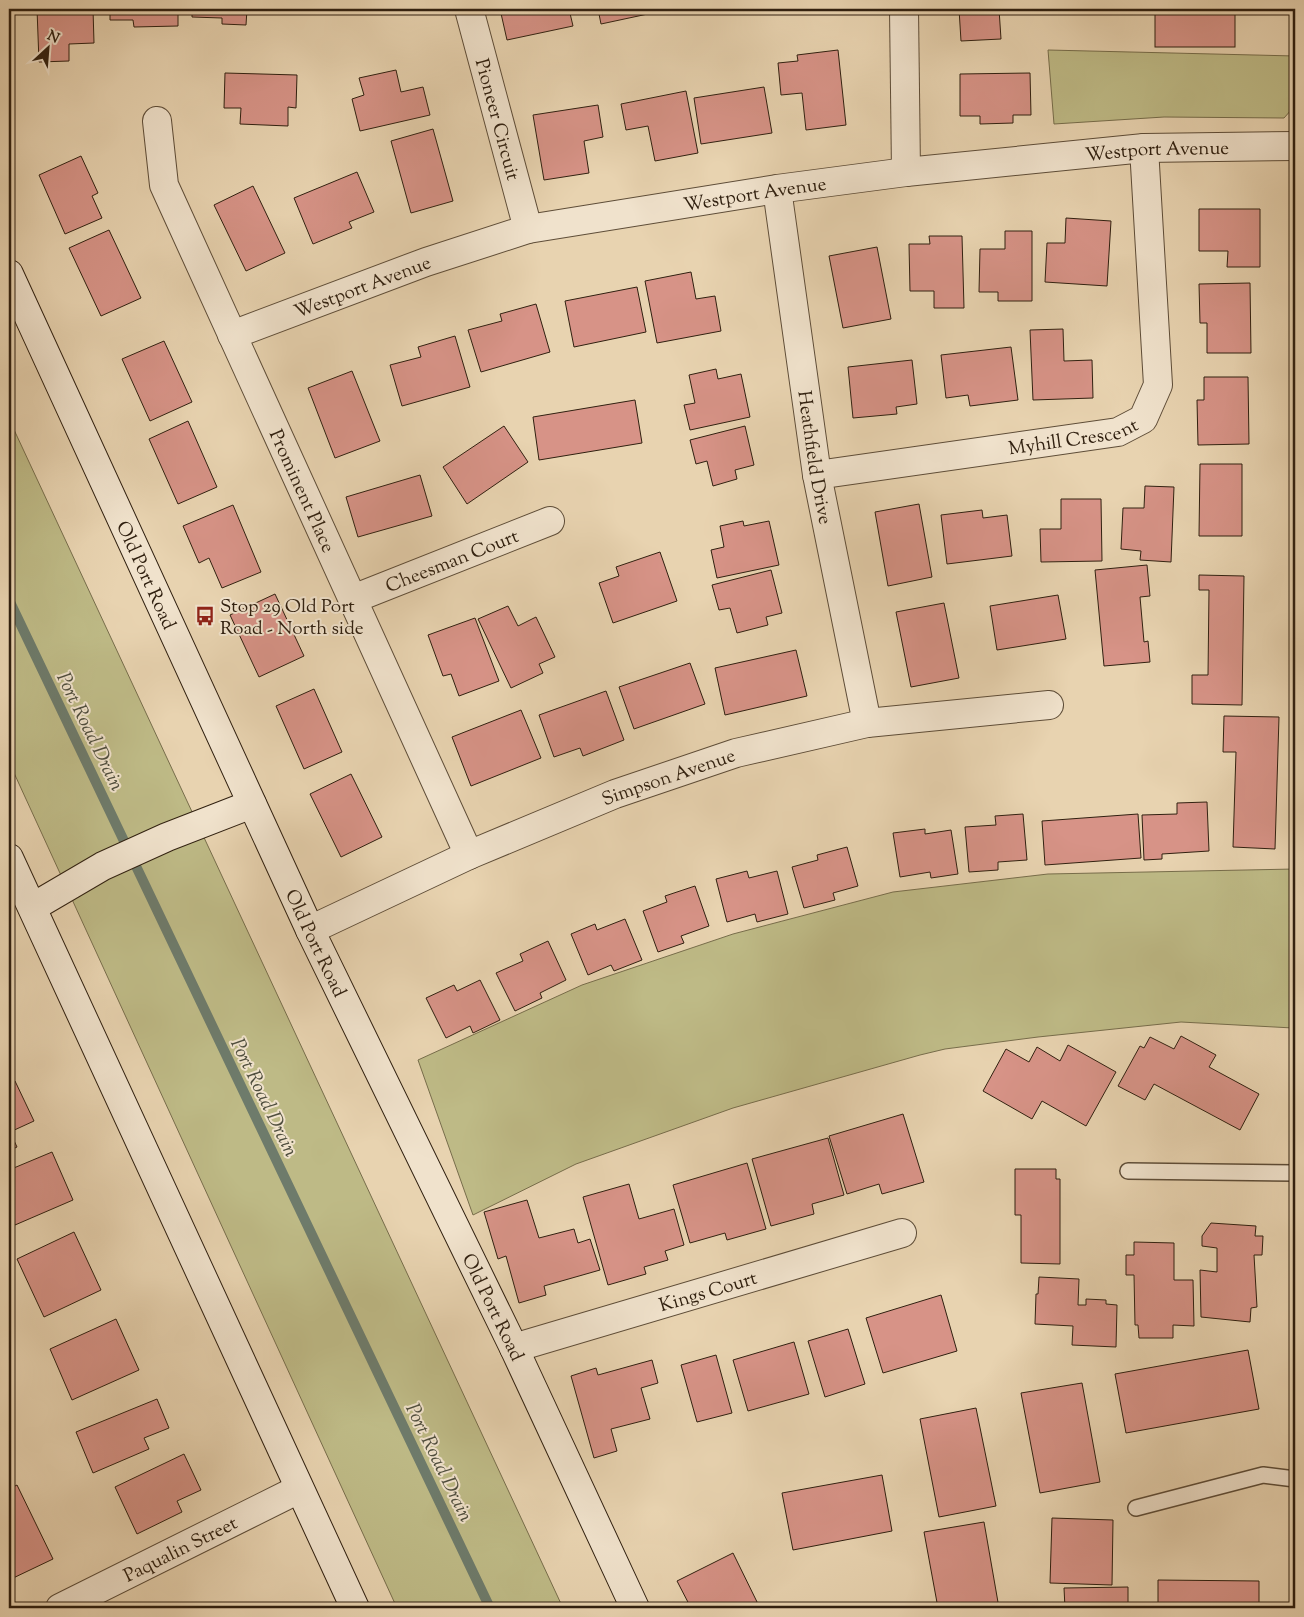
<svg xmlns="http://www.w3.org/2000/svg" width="1304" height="1617" font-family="'Sorts Mill Goudy',serif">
<rect width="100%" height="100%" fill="#e8d3b0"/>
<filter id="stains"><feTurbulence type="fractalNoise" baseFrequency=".004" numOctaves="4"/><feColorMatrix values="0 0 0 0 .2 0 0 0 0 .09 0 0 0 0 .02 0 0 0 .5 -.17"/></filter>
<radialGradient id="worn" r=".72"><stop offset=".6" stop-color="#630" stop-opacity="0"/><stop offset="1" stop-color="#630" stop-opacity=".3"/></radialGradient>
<g fill="#beba86" stroke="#776d4b">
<path d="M1048,50L1295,56V82L1292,109L1284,118L1164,117L1054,124Z"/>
<path d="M9,419L563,1608H397L9,762Z"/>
<path d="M1295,869L1293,1028L1181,1022L1038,1037L945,1049L920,1055L733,1108L576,1164L473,1215L418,1060L582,985L733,934L893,892L1048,874Z"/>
</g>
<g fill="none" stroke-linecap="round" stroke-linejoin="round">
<path stroke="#6e7b6b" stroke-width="10" d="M9,600L490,1608"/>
</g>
<g fill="#d79387" stroke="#302010">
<path d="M37,9H93L94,43L69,44V61L39,62Z"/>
<path d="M110,9H178V26L134,27L133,20H110Z"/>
<path d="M192,9H247L246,25L222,24V18L192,17Z"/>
<path d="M354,9H401V12L354,10Z"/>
<path d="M500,9H569L573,26L507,40Z"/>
<path d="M598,9H671L601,24Z"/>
<path d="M689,9H728L690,14Z"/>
<path d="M959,9H999L1001,39L961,41Z"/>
<rect x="1155" y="9" width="80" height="38"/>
<path d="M838,50L846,125L806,130L802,93L781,95L778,63L798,61L797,55Z"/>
<path d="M396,70L401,92L423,87L430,115L360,131L352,99L364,95L359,78Z"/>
<path d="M225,73L297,75L296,108L288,107V126L240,124L241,108H224Z"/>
<path d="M1030,73L1031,115H1013V123L980,124V116H960V74Z"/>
<path d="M764,87L772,133L701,144L694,98Z"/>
<path d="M686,91L698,153L655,161L648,126L626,130L621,104Z"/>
<path d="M598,105L603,137L584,141L589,173L544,180L533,115Z"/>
<path d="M433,129L453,201L411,213L391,141Z"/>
<path d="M81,156L98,193L92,196L102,218L65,234L39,175Z"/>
<path d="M357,172L374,212L349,222L352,228L313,244L294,198Z"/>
<path d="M253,186L285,253L246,271L214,205Z"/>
<path d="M1199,209H1260V267H1227L1228,251H1199Z"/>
<path d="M1066,218L1111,221L1107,286L1045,282L1047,243H1065Z"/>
<path d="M109,230L141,298L101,316L69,248Z"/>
<path d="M1005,231H1032V301H998V292H979L980,249H1005Z"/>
<path d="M929,236H962L964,308H934V291H910L909,244H930Z"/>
<path d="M877,247L891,319L843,328L829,256Z"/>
<path d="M691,272L696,299L715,296L721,331L657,343L645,281Z"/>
<path d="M1250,283L1251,353H1207V323H1200L1199,284Z"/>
<path d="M637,287L646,332L574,347L565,301Z"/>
<path d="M536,304L550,352L481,372L468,330L502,321L500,314Z"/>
<path d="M1063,329L1064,361L1092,360L1093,398L1033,400L1030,330Z"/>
<path d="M455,336L470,387L402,406L390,365L421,357L418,347Z"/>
<path d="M164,341L192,402L150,421L122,359Z"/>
<path d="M1011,347L1018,400L970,406L968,395L946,398L941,355Z"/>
<path d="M912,360L917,404L896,407L897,414L853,418L848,367Z"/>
<path d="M716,369L718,379L741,374L750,417L690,430L684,405L695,403L689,375Z"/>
<path d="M352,371L380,441L335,458L308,388Z"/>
<path d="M1204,377H1248L1249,444L1198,445L1197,400H1204Z"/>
<path d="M635,400L642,443L539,460L533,417Z"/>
<path d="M188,421L217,487L178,504L149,439Z"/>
<path d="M504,426L528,462L467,504L443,467Z"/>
<path d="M745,426L754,465L735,470L737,479L713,486L707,461L696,464L690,440Z"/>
<path d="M1200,464H1242V536H1199Z"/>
<path d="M420,475L432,516L358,537L346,497Z"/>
<path d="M1145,486L1174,487L1171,562L1140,560L1141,551L1121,549L1123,508H1144Z"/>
<path d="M1061,499H1101L1102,561L1041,562L1040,529H1061Z"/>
<path d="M919,504L932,577L888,586L875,512Z"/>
<path d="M233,505L261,572L222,588L209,558L199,563L183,526Z"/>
<path d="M982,510L983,518L1007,515L1012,556L947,564L941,515Z"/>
<path d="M743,521L744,526L769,521L779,565L717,578L711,550L724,547L720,526Z"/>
<path d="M660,552L677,601L613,623L599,583L619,576L616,567Z"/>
<path d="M1147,565L1150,596L1140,597L1144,642L1148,641L1150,662L1104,666L1095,570Z"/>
<path d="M771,570L782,613L766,617L768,625L737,633L730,608L719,610L712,585Z"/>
<path d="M1199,575L1244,576L1242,705L1192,704V675H1208L1209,590H1199Z"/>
<path d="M275,594L304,656L259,677L230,615Z"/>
<path d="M1058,595L1066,639L997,650L990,606Z"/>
<path d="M944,603L959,678L911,687L896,612Z"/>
<path d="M508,606L518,626L536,617L555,657L539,664L543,673L511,688L478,619Z"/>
<path d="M475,618L499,681L459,696L451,674L443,676L428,635Z"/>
<path d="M796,650L807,696L725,715L715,668Z"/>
<path d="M690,663L705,704L634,729L619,687Z"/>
<path d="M314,689L342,752L304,769L276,706Z"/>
<path d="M606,691L624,740L583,756L580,748L554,757L539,715Z"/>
<path d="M521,710L541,758L471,786L452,737Z"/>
<path d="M1224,716L1279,717L1275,849L1233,847L1236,752H1223Z"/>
<path d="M351,774L382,837L341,857L310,794Z"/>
<path d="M1207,802L1209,851L1162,854V859L1144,860L1142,815L1177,814V803Z"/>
<path d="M1023,814L1027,860L998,862V870L969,872L965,827L996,825L995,816Z"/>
<path d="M1138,814L1141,858L1045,865L1042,821Z"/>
<path d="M925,829V834L951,830L958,874L931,878L930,872L900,877L893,833Z"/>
<path d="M847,847L858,886L833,893L835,900L804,908L792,867L818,860L817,855Z"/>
<path d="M747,871L749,878L777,871L788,914L757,922L755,914L727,922L716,879Z"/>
<path d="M695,886L709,926L681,936L684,943L658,952L643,911L667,902L665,896Z"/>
<path d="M625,919L642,960L614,971L611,965L588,975L571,934L595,924L597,930Z"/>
<path d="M548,941L566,980L540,993L542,998L515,1011L496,973L523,961L520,954Z"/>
<path d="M480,980L500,1020L473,1033L470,1026L446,1038L426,998L454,985L457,991Z"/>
<path d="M1181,1036L1216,1055L1209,1067L1259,1094L1240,1130L1154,1084L1145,1100L1118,1086L1140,1046L1144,1048L1150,1037L1174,1049Z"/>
<path d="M1068,1045L1116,1072L1086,1126L1042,1101L1032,1119L983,1091L1006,1049L1029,1062L1037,1047L1060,1061Z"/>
<path d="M15,1081L34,1121L10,1132L17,1147L9,1151V1084Z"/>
<path d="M903,1114L924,1182L882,1194L879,1184L847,1194L829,1136Z"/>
<path d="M828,1138L844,1195L812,1204L814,1214L771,1226L752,1159Z"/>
<path d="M52,1152L73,1200L15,1225L9,1210V1170Z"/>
<path d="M747,1163L766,1229L727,1240L725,1233L690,1243L673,1185Z"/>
<path d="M1015,1169H1056V1179H1060V1264L1021,1263V1215H1015Z"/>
<path d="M629,1184L639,1219L674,1209L684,1245L665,1251L668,1260L644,1267L646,1274L608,1285L583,1197Z"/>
<path d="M527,1200L539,1238L574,1229L578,1243L590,1239L600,1270L544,1286L546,1295L519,1303L506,1256L498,1259L484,1212Z"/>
<path d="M1211,1223L1256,1226L1255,1236H1263L1262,1255H1254L1257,1307L1251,1308L1250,1322L1201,1317L1200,1270L1217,1272V1248L1202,1246V1236Z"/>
<path d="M74,1232L101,1290L44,1317L17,1259Z"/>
<path d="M1134,1242L1174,1243V1280H1193L1194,1326L1173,1325V1338H1139L1138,1325H1135L1134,1275H1126V1255H1134Z"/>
<path d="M1039,1277L1079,1279L1078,1305H1086V1299L1106,1300V1304L1117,1305L1116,1347L1072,1345L1073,1326L1035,1324L1036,1294H1038Z"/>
<path d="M941,1295L957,1351L883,1373L866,1318Z"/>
<path d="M116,1319L139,1370L72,1400L50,1349Z"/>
<path d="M848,1329L865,1384L825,1397L808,1341Z"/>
<path d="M794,1342L809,1394L748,1411L733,1360Z"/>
<path d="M1248,1350L1259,1409L1126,1433L1115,1374Z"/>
<path d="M716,1355L732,1413L697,1422L681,1365Z"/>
<path d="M652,1360L658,1383L641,1388L650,1419L611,1429L617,1451L594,1458L571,1376L596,1368L598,1375Z"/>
<path d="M1082,1383L1100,1482L1040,1493L1021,1393Z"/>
<path d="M157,1399L169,1428L144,1438L149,1449L93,1473L76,1432Z"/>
<path d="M976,1408L996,1506L939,1517L920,1419Z"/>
<path d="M184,1454L201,1490L177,1501L182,1512L137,1534L115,1487Z"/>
<path d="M882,1475L892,1531L793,1550L782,1493Z"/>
<path d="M17,1485L53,1559L9,1580V1489Z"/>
<path d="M1052,1518L1113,1520L1112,1585L1050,1583Z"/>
<path d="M984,1522L999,1608H938L924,1532Z"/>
<path d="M733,1553L760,1608H691L677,1581Z"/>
<path d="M1158,1580L1259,1581V1608H1158Z"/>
<path d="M1128,1587V1608H1065L1064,1588Z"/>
</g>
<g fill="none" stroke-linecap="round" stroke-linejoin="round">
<defs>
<g id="service">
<path d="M1128,1171L1295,1173"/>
<path d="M1136,1508L1263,1475L1295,1479"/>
</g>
<g id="minor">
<path id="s1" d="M469,9L528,229"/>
<path d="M904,9L906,172"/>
<path id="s2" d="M157,121L164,185L469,855"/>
<path id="s3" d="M777,189L817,475L867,723"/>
<path id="s4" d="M232,335L426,262L528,229L777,189L906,172L1144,148L1295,146"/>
<path id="s5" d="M817,475L1118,432L1143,419L1158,385L1144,148"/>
<path id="s6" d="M353,599L550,521"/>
<path id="s7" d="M310,930L469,855L615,794L736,753L867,723L1049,705"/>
<path id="s8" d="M514,1348L902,1233"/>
<path id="s9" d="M60,1608L299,1489"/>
</g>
<g id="secondary">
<path id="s10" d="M9,274L310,930L514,1348L635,1608"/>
<path d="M9,858L355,1608"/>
<path d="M33,907L103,866L167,837L252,804"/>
</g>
</defs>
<use href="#service" stroke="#5e4d38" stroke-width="18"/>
<use href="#minor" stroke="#5e4d38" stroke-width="30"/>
<use href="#secondary" stroke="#302010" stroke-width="30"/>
<use href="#service" stroke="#f0e2cc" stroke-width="15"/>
<use href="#minor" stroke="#f0e2cc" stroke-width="28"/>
<use href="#secondary" stroke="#f0e2cc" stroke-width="28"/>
</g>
<defs>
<symbol id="bus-bare" viewBox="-9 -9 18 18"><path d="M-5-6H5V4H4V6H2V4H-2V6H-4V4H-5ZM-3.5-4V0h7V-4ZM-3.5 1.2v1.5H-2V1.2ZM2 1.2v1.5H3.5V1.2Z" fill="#8f2418" stroke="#f0e2cc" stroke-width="2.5" paint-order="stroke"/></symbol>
</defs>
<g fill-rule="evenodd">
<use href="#bus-bare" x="191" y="602" width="28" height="28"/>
</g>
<g text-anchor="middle" stroke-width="4" stroke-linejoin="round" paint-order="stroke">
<g font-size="19" fill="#302010" stroke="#f0e2cc">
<text dy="7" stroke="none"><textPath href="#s1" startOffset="114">Pioneer Circuit</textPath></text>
<text dy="7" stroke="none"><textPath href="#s4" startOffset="949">Westport Avenue</textPath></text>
<text dy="7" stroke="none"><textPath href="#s4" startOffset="544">Westport Avenue</textPath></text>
<text dy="7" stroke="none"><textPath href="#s4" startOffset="139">Westport Avenue</textPath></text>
<text dy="7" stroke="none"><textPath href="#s5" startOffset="259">Myhill Crescent</textPath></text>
<text dy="7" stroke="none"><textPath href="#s3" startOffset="271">Heathfield Drive</textPath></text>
<text dy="7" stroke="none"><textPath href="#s2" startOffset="400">Prominent Place</textPath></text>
<text dy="7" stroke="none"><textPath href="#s6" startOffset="106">Cheesman Court</textPath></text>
<text dy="7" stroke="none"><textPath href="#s10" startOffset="331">Old Port Road</textPath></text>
<text dy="7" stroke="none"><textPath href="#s7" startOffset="390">Simpson Avenue</textPath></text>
<text dy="7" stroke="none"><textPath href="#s10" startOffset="736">Old Port Road</textPath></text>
<text dy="7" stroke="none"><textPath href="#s8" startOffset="202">Kings Court</textPath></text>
<text dy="7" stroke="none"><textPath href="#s10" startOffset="1141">Old Port Road</textPath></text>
<text dy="7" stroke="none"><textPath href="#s9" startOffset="134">Paqualin Street</textPath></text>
</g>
<g font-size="19" fill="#302010" stroke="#f0e2cc" text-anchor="start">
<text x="220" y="612">Stop 29 Old Port<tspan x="220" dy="22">Road - North side</tspan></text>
</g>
<g font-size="20" font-style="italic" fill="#4f4e3e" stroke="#f0e2cc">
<text transform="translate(91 731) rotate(64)" y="7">Port Road Drain</text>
<text transform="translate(265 1097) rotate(64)" y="7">Port Road Drain</text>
<text transform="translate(440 1462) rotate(64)" y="7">Port Road Drain</text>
</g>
</g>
<rect width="1304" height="1617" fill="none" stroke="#e8d3b0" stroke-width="30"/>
<rect x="10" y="10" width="1284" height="1597" fill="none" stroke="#302010" stroke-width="2.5"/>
<rect x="15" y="15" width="1274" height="1587" fill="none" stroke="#302010"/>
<g transform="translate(48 48) rotate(26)" stroke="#f0e2cc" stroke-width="4" paint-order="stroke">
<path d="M0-4L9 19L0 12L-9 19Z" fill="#302010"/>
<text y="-8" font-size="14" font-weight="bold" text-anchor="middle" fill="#302010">N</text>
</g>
<rect width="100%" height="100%" filter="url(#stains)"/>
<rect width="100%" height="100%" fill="url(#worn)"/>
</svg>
